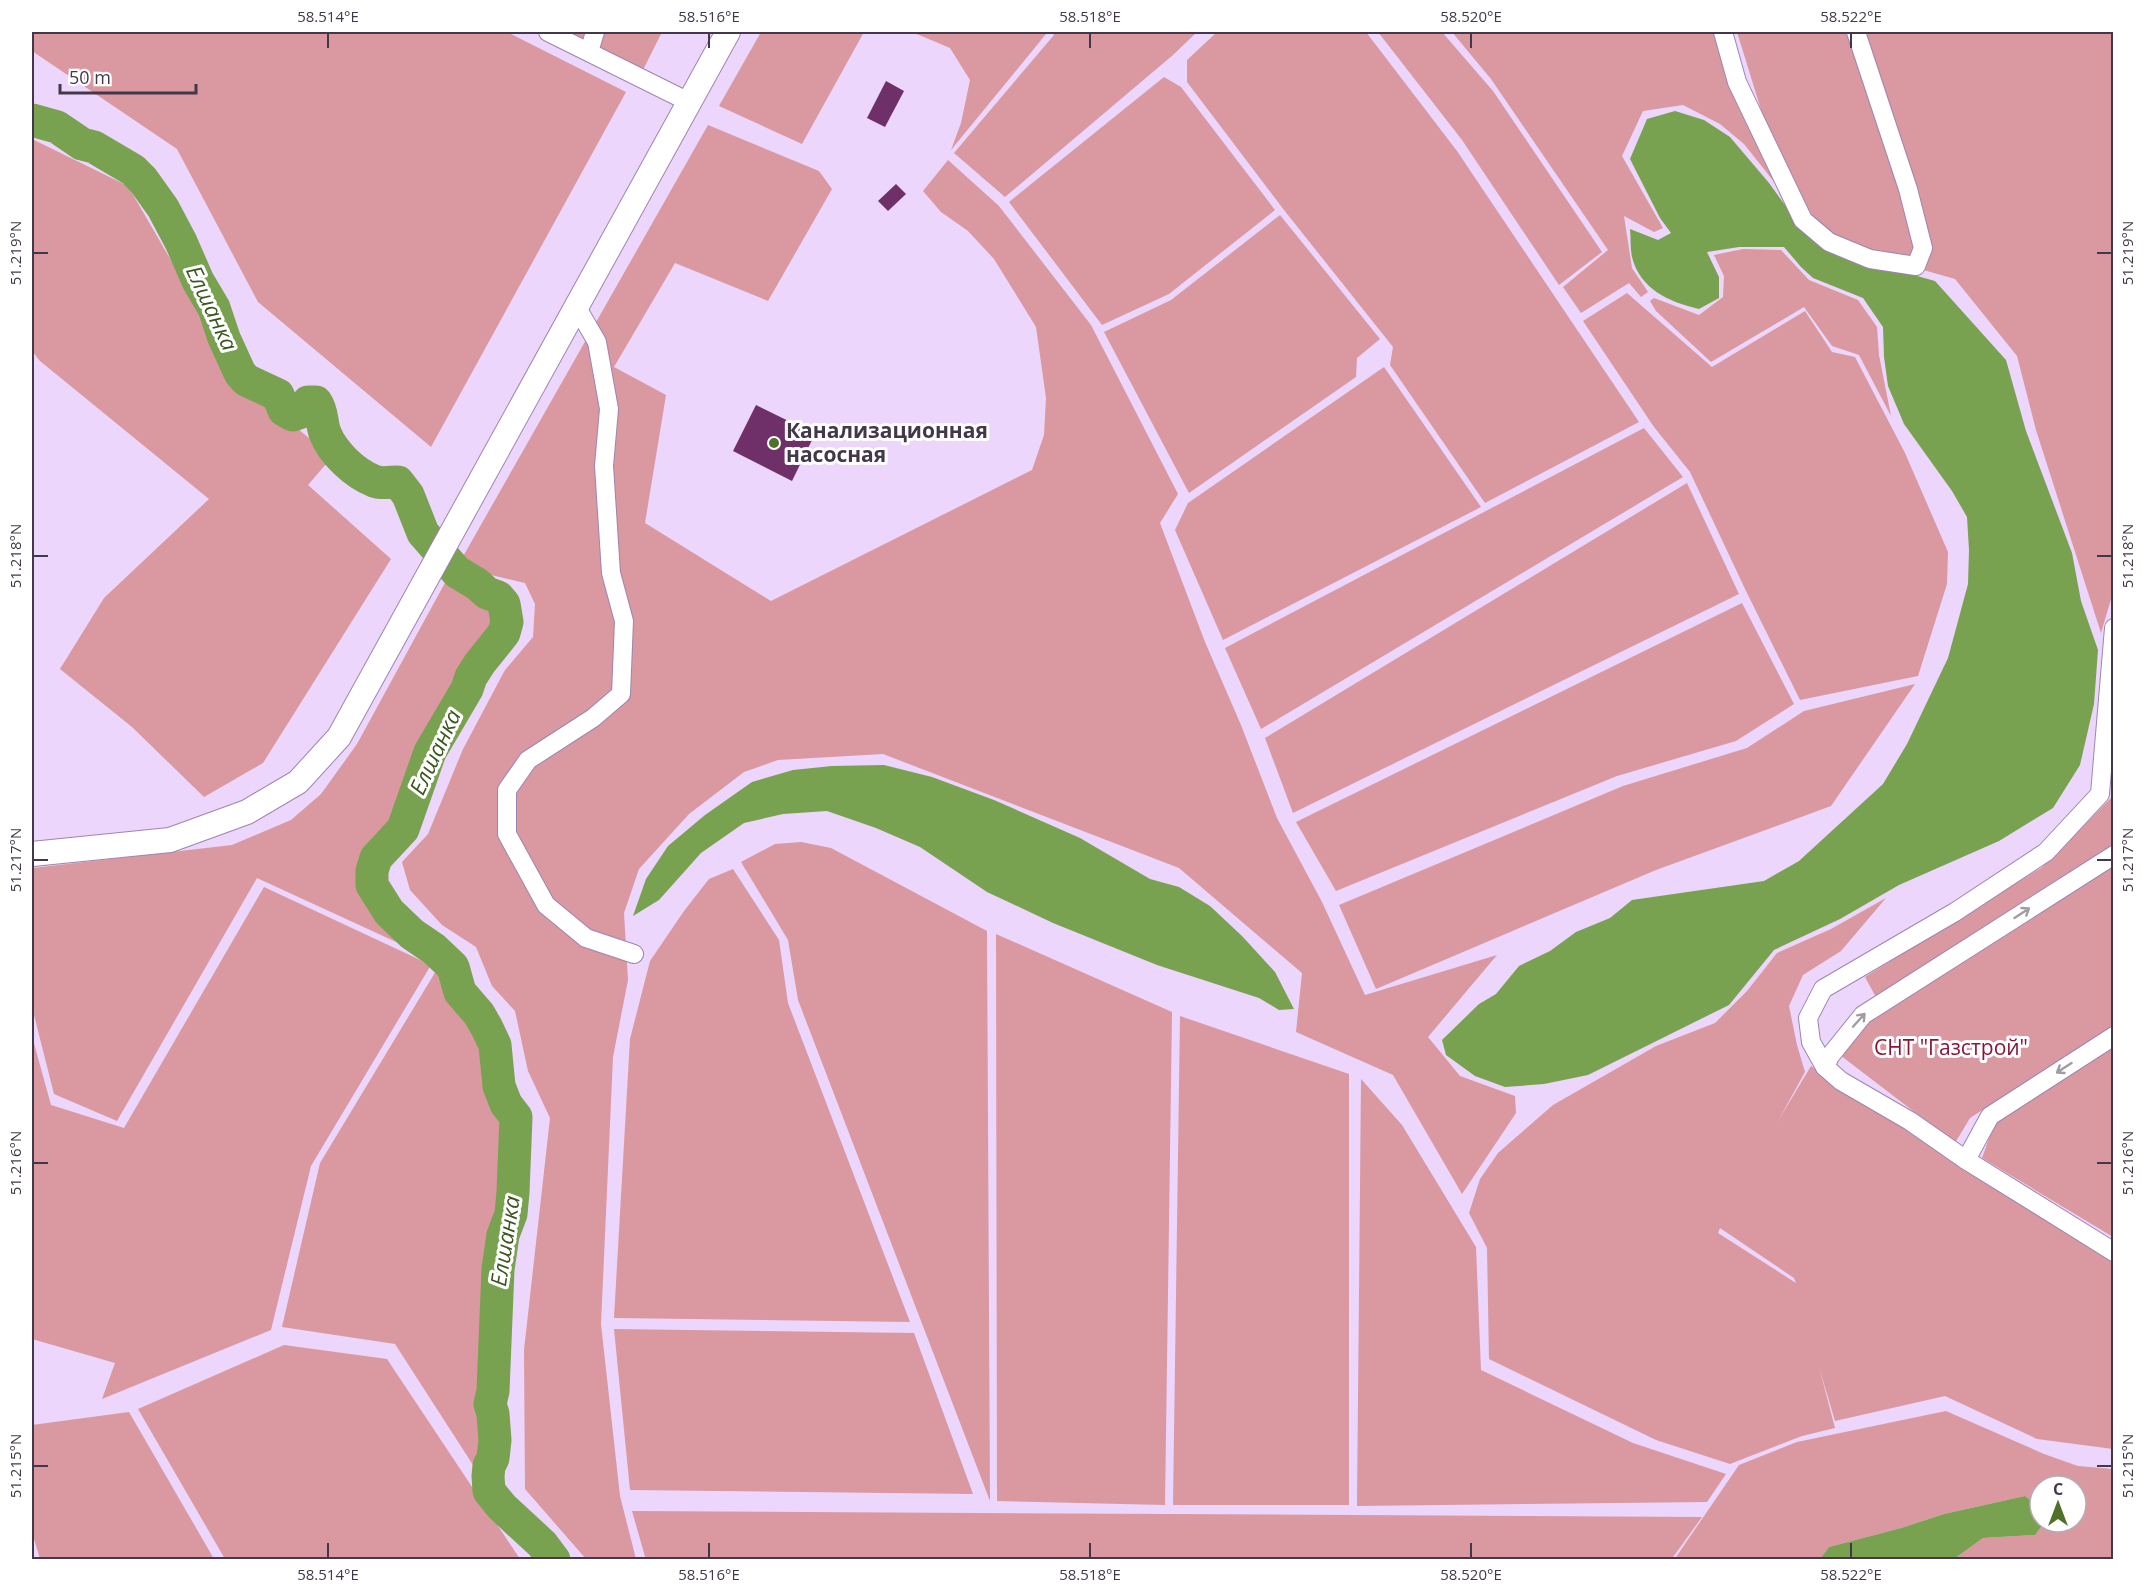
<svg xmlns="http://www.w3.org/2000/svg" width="2145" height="1591" font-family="'Open Sans',sans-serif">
<rect width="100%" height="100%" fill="#ecd6fc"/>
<g fill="#da98a0" fill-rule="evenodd">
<path d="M32,32H507L626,92L431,447L258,302L177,149L32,51Z"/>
<path d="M561,32H662L642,72Z"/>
<path d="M761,32H864L802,144L719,106Z"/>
<path d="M912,32H1042L1046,34L951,150L961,123L970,80L950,48Z"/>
<path d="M1051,32H1197L1173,55L1005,197L954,153L1054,35Z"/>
<path d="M1217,32H1366L1457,151L1639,422L1485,503L1390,365L1393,347L1284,210L1187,82V60Z"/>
<path d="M1378,32H1442L1493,91L1602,252L1559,285L1462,140Z"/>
<path d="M1452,32H1715L1794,207L1744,144L1720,124L1683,105L1643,111L1622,156L1663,228L1654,232L1624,216L1632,268L1648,292L1641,297L1629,283L1581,313L1563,287L1608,250L1491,79Z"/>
<path d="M1737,32H2113L2114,589L2101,633L2036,430L2017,356L1955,279L1878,257L1822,231L1775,155Z"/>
<path d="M1164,77L1181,87L1275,210L1169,294L1102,325L1009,202Z"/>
<path d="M708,125L819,171L832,189L768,301L675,263L614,367L666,395L645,523L771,601L1032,470L1044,435L1046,398L1036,327L994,259L968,231L941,212L923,191L948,160L999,206L1091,325L1178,494L1160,523L1205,642L1241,725L1277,818L1322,902L1365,995L1497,955L1428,1037L1460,1076L1515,1096L1516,1113L1462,1194L1393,1075L1296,1032L1302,973L1179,868L883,754L778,760L744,772L689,814L639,869L624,913L628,980L613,1057L601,1324L620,1496L636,1559H586L525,1489L524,1350L550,1118L528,1071L515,1011L492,986L476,947L442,925L410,890L402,862L428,834L463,749L505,670L533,637L535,604L525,583L491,575L461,560Z"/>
<path d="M32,139L128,186L242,383L332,457L308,485L391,559L263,763L204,797L132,727L60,669L104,598L209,499L40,361L32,351Z"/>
<path d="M1280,215L1380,339L1357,358L1356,377L1189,493L1104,332L1171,300Z"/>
<path d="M1743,249L1781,250L1809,280L1858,300L1877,327L1879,355L1891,416L1859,355L1832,346L1804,307L1711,362L1656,311L1650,301L1654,298L1699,315L1723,297L1724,276L1714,255Z"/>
<path d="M1627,293L1712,367L1805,311L1832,352L1855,357L1905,453L1948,552L1947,584L1918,676L1800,700L1746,591L1690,472L1654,427L1583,321Z"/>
<path d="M1384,367L1481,507L1223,640L1175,530L1188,503Z"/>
<path d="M1644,428L1683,477L1261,729L1225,648Z"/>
<path d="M1687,483L1739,594L1293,813L1265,738Z"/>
<path d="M446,581L482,595L515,602L520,621L487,664L446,737L413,823L390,845L380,874L404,913L445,953L431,958L257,878L117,1121L54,1094L32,1007V868L232,845L291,820L321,794L357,744Z"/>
<path d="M1742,603L1794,704L1736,741L1617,776L1336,891L1296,822Z"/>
<path d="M1915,684L1831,806L1656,870L1376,989L1339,905L1623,786L1747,748L1804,711Z"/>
<path d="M2113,796V846L1877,999L1865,977L2041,868Z"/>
<path d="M801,842L831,848L987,931L990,1501L798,1000L788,940L741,862L775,844Z"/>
<path d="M2113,863V1026L1970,1118L1955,1143L1840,1055L1870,1019Z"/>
<path d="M733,869L779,940L788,1003L910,1322L614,1318L630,1039L650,961L684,911L709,879Z"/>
<path d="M264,887L431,965L311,1166L271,1330L102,1399L115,1363L32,1339V1036L51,1105L124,1128Z"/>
<path d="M1886,898L1841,951L1803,975L1789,1006L1797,1045L1805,1072L1778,1121L1811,1066L2113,1261V1449L2037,1439L1945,1396L1835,1421L1819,1367L1835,1428L1802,1436L1730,1464L1656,1440L1489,1359L1487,1248L1469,1213L1480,1179L1498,1153L1553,1105L1656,1046L1715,1023L1747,991L1777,953L1831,929ZM1720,1228L1794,1278L1796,1283L1718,1233Z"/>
<path d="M996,934L1172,1012L1165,1505L997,1501Z"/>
<path d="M455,956L487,1017L526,1121L523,1200L511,1235L493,1496L395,1344L282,1327L320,1163L439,966Z"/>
<path d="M1180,1016L1349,1074V1505H1173Z"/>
<path d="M2113,1044V1237L1982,1158L1996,1119Z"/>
<path d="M1361,1079L1402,1125L1476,1247L1481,1370L1633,1443L1726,1474L1707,1502L1357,1506Z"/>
<path d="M614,1329L914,1333L973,1494L630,1490Z"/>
<path d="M284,1345L387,1359L520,1559H225L138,1409Z"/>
<path d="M1946,1411L2044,1454L2078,1466L2113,1469V1559H1954L1983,1538L2035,1535L2045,1522H2076V1486H2040V1508L2025,1496L1944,1514L1901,1528L1829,1547L1820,1559L1674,1560L1739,1465L1797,1442Z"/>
<path d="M129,1412L214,1559H40L32,1532V1425Z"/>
<path d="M632,1511L1702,1517L1671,1560H646Z"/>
</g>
<g fill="#78a150">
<path d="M1675,111L1704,120L1730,137L1769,183L1798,223L1856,259L1935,281L2006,360L2026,431L2072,553L2081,601L2098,650L2094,704L2080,765L2053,808L1999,841L1899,885L1840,919L1774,950L1729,1005L1588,1075L1544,1084L1505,1087L1475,1076L1446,1055L1442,1040L1479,1004L1496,994L1519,966L1550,951L1576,932L1610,918L1632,900L1764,881L1799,861L1883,784L1907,744L1948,658L1968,584L1969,550L1967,517L1952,491L1904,424L1888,386L1884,357L1883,327L1863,298L1813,278L1801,267L1784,247H1739L1707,252L1719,277V298L1699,309C1669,302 1640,289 1632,257C1630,248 1631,238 1630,229L1658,240L1671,233L1660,218L1630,159L1647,119Z"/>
<path d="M884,765L932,777L994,800L1080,838L1150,879L1179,887L1210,906L1242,936L1275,972L1294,1009L1279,1010L1259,998L1157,965L1053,923L987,892L920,847L876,828L827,811L783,814L744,823L701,853L659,900L633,916L646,879L668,846L705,815L752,782L793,770L832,766Z"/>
<path d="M2025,1496L2040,1508V1522H2045L2035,1535L1983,1538L1954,1559H1820L1829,1547L1901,1528L1944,1514Z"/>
</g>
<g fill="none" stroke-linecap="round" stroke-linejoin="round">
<path stroke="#78a150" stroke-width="33" d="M32,120L57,127L82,144L94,147L133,170L143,180L163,208L181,242L198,281L214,308L224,338L240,373L246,380L278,395L284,410L293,415L301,412L308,402H316C323,412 321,422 325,433C333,453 354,473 374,481C381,484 391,482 398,482L408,495L423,533L457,572L477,584L487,593L498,597L504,604L507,622L504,633L480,663L471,677L467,689L430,752L403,829L376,858L372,871V885L389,912L412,934L434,949L453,967L460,992L479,1014L487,1028L495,1045L499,1086L506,1104L516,1117L513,1192L511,1214L503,1235L498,1269L493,1391L490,1404L493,1414L495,1440L493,1458L489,1466L488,1476L489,1491L502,1507L542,1544L554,1560"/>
</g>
<g fill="#6f2f69">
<path d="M886,81L904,91L885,127L867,118Z"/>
<path d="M896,184L906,194L888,211L878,201Z"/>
<path d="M756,405L815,434L792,481L733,451Z"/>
</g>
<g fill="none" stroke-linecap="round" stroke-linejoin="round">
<defs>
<g id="minor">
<path d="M548,32L689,102"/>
<path d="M1723,32L1737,82L1803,220L1829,242L1870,259L1916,266L1923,248L1908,189L1856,32"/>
<path d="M589,52L595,32"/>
<path d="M576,306L597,342L609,409L604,466L611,573L624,621L621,694L593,718L528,760L507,790V834L546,905L586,938L634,954"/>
<path d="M2114,628L2100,794L2046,852L1955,912L1823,989L1808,1018L1811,1042L1825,1067L1841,1081L1910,1121L1966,1160L2114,1252"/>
<path d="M1825,1067L1830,1056L1863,1015L2114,855"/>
<path d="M1966,1160L1990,1116L2114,1036"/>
</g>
<path id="major" d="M32,854L170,840L247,812L298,782L339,737L728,32"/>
</defs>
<use href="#minor" stroke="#9e85b0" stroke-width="20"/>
<use href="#major" stroke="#9e85b0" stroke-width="26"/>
<use href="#minor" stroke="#fff" stroke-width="18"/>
<use href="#major" stroke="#fff" stroke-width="24"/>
</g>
<defs><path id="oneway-shaft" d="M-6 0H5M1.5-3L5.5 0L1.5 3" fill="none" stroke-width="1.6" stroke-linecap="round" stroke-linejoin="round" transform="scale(1.5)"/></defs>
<g stroke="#a19ca4">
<use href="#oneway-shaft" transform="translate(2022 913) rotate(-33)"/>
<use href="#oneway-shaft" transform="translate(1859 1020) rotate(-48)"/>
<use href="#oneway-shaft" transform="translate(2064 1068) rotate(147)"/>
</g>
<path fill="none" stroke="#43384a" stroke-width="2" d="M328,33V48M709,33V48M1090,33V48M1471,33V48M1851,33V48M33,253H48M2097,253H2112M33,556H48M2097,556H2112M33,860H48M2097,860H2112M33,1163H48M2097,1163H2112M33,1466H48M2097,1466H2112M328,1543V1558M709,1543V1558M1090,1543V1558M1471,1543V1558M1851,1543V1558"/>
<circle fill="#4f722a" stroke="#fff" stroke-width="2" cx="774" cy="443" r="6"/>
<g text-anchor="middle" stroke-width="6" stroke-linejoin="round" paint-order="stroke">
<g font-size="21" font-weight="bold" fill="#43384a" stroke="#fff" text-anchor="start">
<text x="786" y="438">Канализационная<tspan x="786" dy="24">насосная</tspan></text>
</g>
<g font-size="21" fill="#891536" stroke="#fff">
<text x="1951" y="1055">СНТ "Газстрой"</text>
</g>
<g font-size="22" font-style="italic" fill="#3b561e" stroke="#fff">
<text transform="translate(212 308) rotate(65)" y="8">Елшанка</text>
<text transform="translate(435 752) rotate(-65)" y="8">Елшанка</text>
<text transform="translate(505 1241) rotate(-81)" y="8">Елшанка</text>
</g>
</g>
<rect width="2145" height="1591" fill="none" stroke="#ffffff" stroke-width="66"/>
<g transform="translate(2058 1504)"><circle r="28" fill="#ffffff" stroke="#b4afb7" stroke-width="1.5"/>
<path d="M0-4.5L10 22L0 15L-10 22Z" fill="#4f722a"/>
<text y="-9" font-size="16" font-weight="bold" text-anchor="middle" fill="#43384a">С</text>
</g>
<path d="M60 84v9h136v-9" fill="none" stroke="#43384a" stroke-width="3"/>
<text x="69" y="84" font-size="18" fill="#43384a" stroke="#ffffff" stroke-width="4.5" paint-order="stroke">50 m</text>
<rect x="33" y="33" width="2079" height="1525" fill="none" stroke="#43384a" stroke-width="2"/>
<g font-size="15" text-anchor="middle" fill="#43384a">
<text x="328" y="22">58.514°E</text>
<text x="709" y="22">58.516°E</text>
<text x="1090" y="22">58.518°E</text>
<text x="1471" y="22">58.520°E</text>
<text x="1851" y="22">58.522°E</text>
<text transform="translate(16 253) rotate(-90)" y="5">51.219°N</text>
<text transform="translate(2128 253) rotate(-90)" y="5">51.219°N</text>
<text transform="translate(16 556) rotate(-90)" y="5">51.218°N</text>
<text transform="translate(2128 556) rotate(-90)" y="5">51.218°N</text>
<text transform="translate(16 860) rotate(-90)" y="5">51.217°N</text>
<text transform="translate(2128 860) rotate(-90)" y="5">51.217°N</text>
<text transform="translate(16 1163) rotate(-90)" y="5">51.216°N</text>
<text transform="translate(2128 1163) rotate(-90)" y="5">51.216°N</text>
<text transform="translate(16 1466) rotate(-90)" y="5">51.215°N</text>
<text transform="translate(2128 1466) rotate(-90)" y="5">51.215°N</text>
<text x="328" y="1580">58.514°E</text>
<text x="709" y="1580">58.516°E</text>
<text x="1090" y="1580">58.518°E</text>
<text x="1471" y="1580">58.520°E</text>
<text x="1851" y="1580">58.522°E</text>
</g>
</svg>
